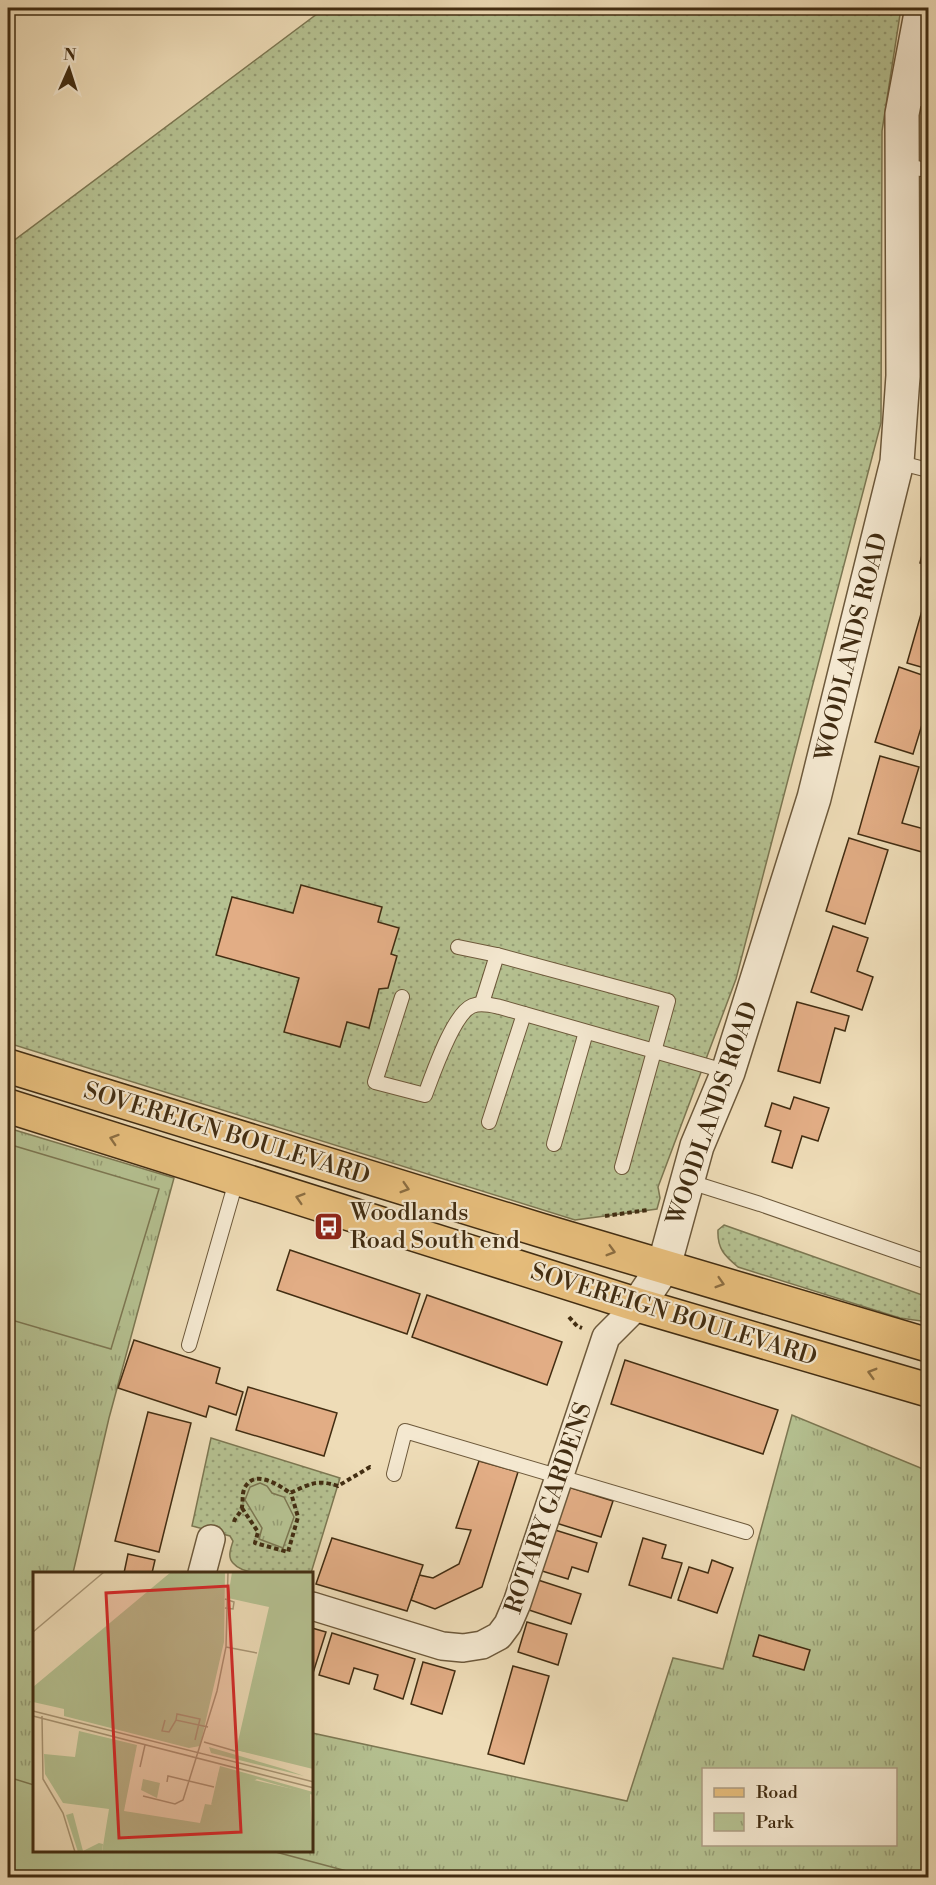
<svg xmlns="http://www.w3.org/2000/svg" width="936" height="1885" font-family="'Libre Bodoni',serif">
<defs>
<pattern id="grass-dots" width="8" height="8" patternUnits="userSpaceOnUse" patternTransform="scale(1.5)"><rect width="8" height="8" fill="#b5c191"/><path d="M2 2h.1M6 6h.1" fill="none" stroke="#959d75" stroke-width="1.8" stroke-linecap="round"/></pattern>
<pattern id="park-tufts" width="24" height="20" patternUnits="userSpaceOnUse" patternTransform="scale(1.5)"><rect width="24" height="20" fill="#b5c191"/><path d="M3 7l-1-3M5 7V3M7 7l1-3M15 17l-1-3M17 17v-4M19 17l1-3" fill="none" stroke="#959d75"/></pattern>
</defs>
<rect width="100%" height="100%" fill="#eedcb7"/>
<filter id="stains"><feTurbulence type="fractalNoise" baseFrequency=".00333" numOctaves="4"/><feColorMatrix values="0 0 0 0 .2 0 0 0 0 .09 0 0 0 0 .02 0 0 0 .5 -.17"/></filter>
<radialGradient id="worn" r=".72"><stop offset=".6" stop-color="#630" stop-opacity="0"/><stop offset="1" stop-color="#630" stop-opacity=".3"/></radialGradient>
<g fill="url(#grass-dots)" stroke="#7c7752" stroke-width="1.5">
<path d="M325,8H901L882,131L881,423L736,979L658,1187L660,1198L657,1209L575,1220L8,1043V245Z"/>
<path d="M724,1225L928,1297V1322L900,1318L738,1267C725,1256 717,1249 718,1230Z"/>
<path d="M211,1438L340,1478L311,1573C292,1573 246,1579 233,1563C227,1557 231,1548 233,1541L230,1536L192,1526Z"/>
</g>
<g fill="url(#park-tufts)" stroke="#7c7752" stroke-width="1.5" fill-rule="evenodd">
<path d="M8,1128L174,1178L109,1418L73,1573H34V1850H312V1733L627,1801L673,1658L723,1669L792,1415L928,1471V1877H8ZM704,1770H896V1844H704Z"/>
<path d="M260,1483L267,1486L272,1493L284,1497L294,1517L283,1548L259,1539L262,1528L245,1500L250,1487Z"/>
</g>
<g fill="#b5c191" stroke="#7c7752" stroke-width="1.5">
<path d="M8,1144L159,1189L111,1349L8,1319Z"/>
<path d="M8,1777L34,1785V1850L272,1851L369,1877H8Z"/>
</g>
<g fill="#e2ad85" stroke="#422d12" stroke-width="1.5">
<path d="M928,531V565L920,563Z"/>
<path d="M928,566V587L923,586Z"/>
<path d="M927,593H928V669L907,663Z"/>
<path d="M899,667L928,677V705L913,754L875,742Z"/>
<path d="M880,756L919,767L902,823L928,830L922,852L858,834Z"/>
<path d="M849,838L888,850L865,924L826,911Z"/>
<path d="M301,885L382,907L378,922L399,928L391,954L397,956L388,988L379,989L369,1028L347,1022L340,1047L284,1032L299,978L216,955L232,897L293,913Z"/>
<path d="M833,926L868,938L857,971L873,977L862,1010L811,992Z"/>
<path d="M797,1002L849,1016L845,1031L835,1028L820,1083L778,1071Z"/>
<path d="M794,1097L829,1108L818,1141L802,1136L792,1168L772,1162L781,1131L765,1126L772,1103L790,1109Z"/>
<path d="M290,1250L420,1294L407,1334L277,1290Z"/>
<path d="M427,1295L562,1342L547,1385L412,1337Z"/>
<path d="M134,1340L220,1368L216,1383L243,1392L236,1415L209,1406L206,1417L118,1388Z"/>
<path d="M625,1360L778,1410L763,1454L611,1404Z"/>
<path d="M248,1387L337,1413L324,1456L236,1430Z"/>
<path d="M148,1412L191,1423L159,1552L115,1541Z"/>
<path d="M479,1461L518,1472L482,1587L435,1609L411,1600L419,1575L433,1578L459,1564L471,1530L456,1528Z"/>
<path d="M568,1487L613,1501L601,1537L556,1523Z"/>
<path d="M555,1530L597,1543L588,1572L572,1567L568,1579L542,1571Z"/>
<path d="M332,1538L423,1565L407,1611L316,1584Z"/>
<path d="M643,1538L666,1545L662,1558L682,1563L671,1598L629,1585Z"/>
<path d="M128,1554L155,1560L152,1573H124Z"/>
<path d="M712,1560L733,1568L717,1613L678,1600L689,1567L708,1573Z"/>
<path d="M538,1580L581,1594L571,1624L529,1610Z"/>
<path d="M527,1622L567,1634L558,1665L518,1652Z"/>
<path d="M312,1628L326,1632L313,1673H312Z"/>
<path d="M332,1633L415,1659L403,1699L374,1689L378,1675L354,1668L349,1684L319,1675Z"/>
<path d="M759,1635L810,1650L804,1670L753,1656Z"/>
<path d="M423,1662L455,1671L442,1714L411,1704Z"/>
<path d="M513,1666L549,1676L524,1764L488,1754Z"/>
</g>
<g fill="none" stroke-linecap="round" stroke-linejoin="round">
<defs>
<g id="service">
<path d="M906,94L928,101"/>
<path d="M903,166L928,170"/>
<path d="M897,462L928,470"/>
<path d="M458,947L497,955"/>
<path d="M402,997L375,1082L425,1095C433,1074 453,1014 472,1006C481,1002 491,1005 500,1007L728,1072"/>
<path d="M482,1003L497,955L668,1001L622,1167"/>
<path d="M489,1122L524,1014"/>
<path d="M554,1144L586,1032"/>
<path d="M687,1181L760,1204L924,1261"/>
<path d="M189,1345L237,1178"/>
<path d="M394,1474L405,1431L746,1532"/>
</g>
<g id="minor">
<path d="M202,1573L211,1539"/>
<path d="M312,1606L442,1646L463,1648L482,1645L499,1636L508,1624L517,1603L606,1337L638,1305"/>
</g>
<path id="tertiary" d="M638,1305L664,1266L697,1146L728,1072L814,798L897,462L903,376L902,114L922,8"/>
<g id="primary">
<path d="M8,1066L540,1230L928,1345"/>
<path d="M8,1106L638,1305L928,1390"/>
</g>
</defs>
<use href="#service" stroke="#6d593b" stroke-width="16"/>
<use href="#minor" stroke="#6d593b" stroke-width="30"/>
<use href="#tertiary" stroke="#6d593b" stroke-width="36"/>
<use href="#primary" stroke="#422d12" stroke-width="36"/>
<g stroke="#422d12" stroke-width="4" stroke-dasharray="4.5 3" stroke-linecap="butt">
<path d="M605,1216L648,1210"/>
<path d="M569,1317L577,1326L582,1328"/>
<path d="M242,1508L258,1532L255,1543L288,1552L298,1517L291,1493"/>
<path d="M234,1522C235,1517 239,1515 241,1510C244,1503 241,1495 245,1487C255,1469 279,1485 290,1493C310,1484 317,1479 338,1486L370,1467L373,1468"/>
</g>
<use href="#service" stroke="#f4e8d0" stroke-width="14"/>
<use href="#minor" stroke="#f4e8d0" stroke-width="27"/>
<use href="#tertiary" stroke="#f4e8d0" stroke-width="33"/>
<use href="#primary" stroke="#e7be7c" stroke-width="33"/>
</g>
<defs><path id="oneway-chevron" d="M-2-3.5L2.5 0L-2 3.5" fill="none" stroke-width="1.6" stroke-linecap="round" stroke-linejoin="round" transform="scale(1.5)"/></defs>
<g stroke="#8c6e42">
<use href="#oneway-chevron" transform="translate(114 1139) rotate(-162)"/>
<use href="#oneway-chevron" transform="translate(405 1188) rotate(17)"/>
<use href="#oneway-chevron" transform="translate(300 1198) rotate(-163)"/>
<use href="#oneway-chevron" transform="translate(611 1251) rotate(16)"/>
<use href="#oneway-chevron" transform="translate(720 1283) rotate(17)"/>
<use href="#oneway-chevron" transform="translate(872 1373) rotate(-164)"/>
</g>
<defs>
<symbol id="bus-square" viewBox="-11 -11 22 22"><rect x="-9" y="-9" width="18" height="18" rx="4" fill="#8f2418" stroke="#f4e8d0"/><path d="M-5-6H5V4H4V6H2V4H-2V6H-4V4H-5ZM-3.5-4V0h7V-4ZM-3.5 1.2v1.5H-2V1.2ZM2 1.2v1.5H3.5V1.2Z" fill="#fff"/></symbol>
</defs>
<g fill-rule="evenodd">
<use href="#bus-square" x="312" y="1210" width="33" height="33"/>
</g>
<g text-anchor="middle" stroke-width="4.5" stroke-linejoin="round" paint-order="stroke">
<g font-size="24" fill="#422d12" stroke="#f4e8d0">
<text transform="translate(851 647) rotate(-76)" y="8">WOODLANDS ROAD</text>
<text transform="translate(712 1113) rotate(-71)" y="8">WOODLANDS ROAD</text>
<text transform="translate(227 1133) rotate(17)" y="8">SOVEREIGN BOULEVARD</text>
<text transform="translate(674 1314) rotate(17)" y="8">SOVEREIGN BOULEVARD</text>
<text transform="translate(548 1508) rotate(-71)" y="8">ROTARY GARDENS</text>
</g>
<g font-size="24" fill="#422d12" stroke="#f4e8d0" text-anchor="start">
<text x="350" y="1220">Woodlands<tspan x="350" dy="28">Road South end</tspan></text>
</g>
</g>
<g transform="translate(33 1572)">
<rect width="280" height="280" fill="#eedcb7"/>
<path d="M138,0H192L191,70L167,174L156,176L31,144V137L0,130V115ZM199,0H280V194L203,178L236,35L195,26ZM176,175L251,197L271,204L178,181ZM110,207L127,211L124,226L108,218Z" fill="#b5c191"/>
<path d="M203,174L271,181L280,186V197L203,178ZM187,194L280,220V223L224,207L178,233ZM40,241L50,279L66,271L70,272L69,280H45L33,243Z" fill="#b5c191"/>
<path d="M46,159L104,173L91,239L167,251L172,232L179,233L186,200L277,221L280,280H69L76,237L30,231L12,202L11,182L42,185Z" fill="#b5c191"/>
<path d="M69,167L102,174L96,196L64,188ZM228,215L277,225L271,255L221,244ZM212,244L267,256L262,280L205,276ZM80,251L145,265L142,280H73Z" fill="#b5c191"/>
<path fill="none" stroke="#a99675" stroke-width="1.5" d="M192,27L201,30L200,37L192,36M0,60L71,0M193,75L224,81M0,139L281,210M0,144L281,216M9,144L10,207L30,241L42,280M132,148L129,159L136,160L143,148L175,155M143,148L144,142L167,147L162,168M171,170L202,179M107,195L112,173M134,210L135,204L181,215M110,224L142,232L150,228L184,119L193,75L195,0"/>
<path fill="#d62828" fill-opacity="0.15" stroke="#d62828" stroke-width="3" d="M195,14L208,260L86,266L73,21Z"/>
<rect width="280" height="280" fill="none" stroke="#422d12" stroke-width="3"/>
</g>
<rect width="936" height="1885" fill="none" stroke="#eedcb7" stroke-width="30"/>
<rect x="9" y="9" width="918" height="1867" fill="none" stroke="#422d12" stroke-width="3"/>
<rect x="15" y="15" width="906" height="1855" fill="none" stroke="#422d12" stroke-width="1.5"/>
<rect x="702" y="1768" width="195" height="78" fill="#f4e8d0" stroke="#ad9d84" stroke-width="1.5"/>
<rect x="714" y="1788" width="30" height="9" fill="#e7be7c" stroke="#ad9d84" stroke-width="1.5"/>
<text x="756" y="1798" font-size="18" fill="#422d12">Road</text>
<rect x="714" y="1813" width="30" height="18" fill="url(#park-tufts)" stroke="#ad9d84" stroke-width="1.5"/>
<text x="756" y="1828" font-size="18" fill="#422d12">Park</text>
<g transform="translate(69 69) rotate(3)" stroke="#f4e8d0" stroke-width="4.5" paint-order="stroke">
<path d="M0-4.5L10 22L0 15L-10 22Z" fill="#422d12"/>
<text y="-9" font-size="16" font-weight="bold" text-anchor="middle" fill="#422d12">N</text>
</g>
<rect width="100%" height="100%" filter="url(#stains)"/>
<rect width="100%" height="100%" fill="url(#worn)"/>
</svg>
